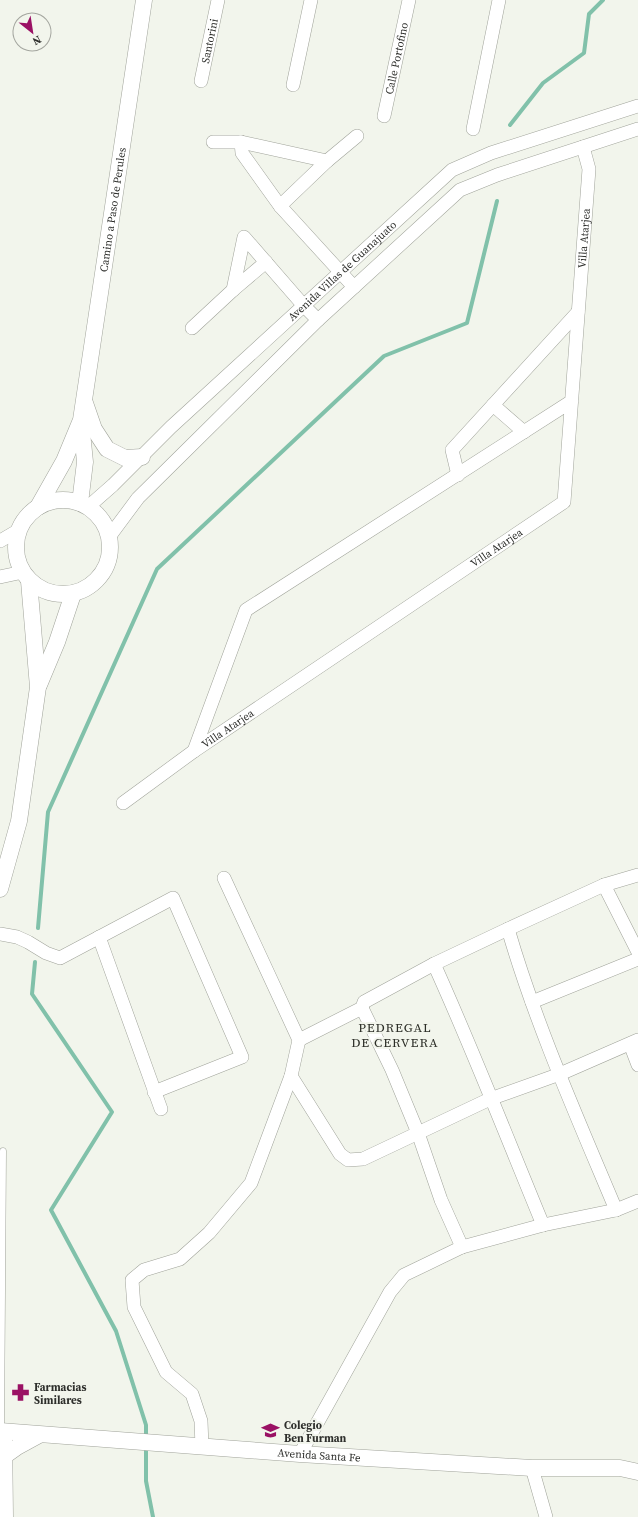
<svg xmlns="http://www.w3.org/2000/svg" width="638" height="1517" font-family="'Source Serif 4',serif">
<rect width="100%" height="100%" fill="#f2f5ec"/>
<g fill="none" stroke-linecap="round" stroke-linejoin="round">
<g stroke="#81c1aa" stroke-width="4">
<path d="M510,125L543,83L584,53L589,14L603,0"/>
<path d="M38,928L48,812L157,569L384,356L467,323L497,201"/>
<path d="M35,962L32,994L112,1112L51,1210L116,1331L146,1425V1439"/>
<path d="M146,1446V1481L153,1517"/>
</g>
<defs>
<path id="service" d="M1,1431L3,1151"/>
<g id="minor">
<path id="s1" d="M201,81L218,0"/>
<path d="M293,85L311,0"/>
<path id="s2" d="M384,116L409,0"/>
<path d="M473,129L499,0"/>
<path d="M213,142H241"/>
<path d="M327,161L241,142L242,153L280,206L354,287"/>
<path d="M280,206L327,161L357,136"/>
<path d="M233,290L266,262"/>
<path d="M192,328L233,290L244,237L304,306L318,320"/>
<path id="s3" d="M572,401L246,610L194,751L564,502L589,169L583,147"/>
<path d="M493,405L524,432"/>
<path d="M458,475L452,450L578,312"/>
<path id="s4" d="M88,507L113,485L171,427L452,170L491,153L638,106"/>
<path d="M109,537L138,498L318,320L460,190L497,175L638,129"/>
<path d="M0,541L19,530"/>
<path d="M0,577L23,572"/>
<path d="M123,803L194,751"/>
<path d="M224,878L299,1040L291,1076L340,1154L348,1160L363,1159L490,1099L560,1074L638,1040"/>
<path d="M604,885L638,952"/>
<path d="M508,929C536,1025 577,1117 616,1210"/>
<path d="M0,934L17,937L28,942L46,953L60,958L173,898L242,1057L154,1092"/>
<path d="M99,937L161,1109"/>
<path d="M434,964C473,1050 507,1138 543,1225"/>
<path d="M532,1002L638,959"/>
<path d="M362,1008L392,1070L418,1133L441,1200L462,1247"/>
<path d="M299,1040L362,1008L364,1002L434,964L508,929L604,885L638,875"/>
<path d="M630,1044L638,1065"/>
<path d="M202,1447L201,1421L192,1394L166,1372L134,1307L132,1280L144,1270L180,1259L209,1233L251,1183L291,1076"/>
<path d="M300,1454L390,1292L404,1275L462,1247L543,1225L616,1210L638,1201"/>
<path d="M532,1468L546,1517"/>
</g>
<g id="tertiary">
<path d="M85,403L94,429L107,449L125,458L142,457"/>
<circle cx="63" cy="547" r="47"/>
<path d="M80,503L85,462L81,422"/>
<path id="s5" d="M38,507L64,461L81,420L144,0"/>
<path d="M39,685L57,642L73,594"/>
<path d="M0,889L19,821L38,687L29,581"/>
<path id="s6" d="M0,1431L300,1454L532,1468H620L638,1472"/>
<path d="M4,1432L5,1517"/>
<path d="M3,1457L17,1447L39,1435"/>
</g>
</defs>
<use href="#service" stroke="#a0a39a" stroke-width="7"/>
<use href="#minor" stroke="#a0a39a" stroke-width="14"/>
<use href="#tertiary" stroke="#a0a39a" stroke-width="17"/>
<use href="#service" stroke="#fff" stroke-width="6"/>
<use href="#minor" stroke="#fff" stroke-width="13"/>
<use href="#tertiary" stroke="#fff" stroke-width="16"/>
</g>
<defs>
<symbol id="pharmacy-bare" viewBox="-9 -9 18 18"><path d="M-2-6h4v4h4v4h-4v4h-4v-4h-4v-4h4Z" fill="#9a1164" stroke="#f2f5ec" stroke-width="2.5" paint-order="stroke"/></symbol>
<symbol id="school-bare" viewBox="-9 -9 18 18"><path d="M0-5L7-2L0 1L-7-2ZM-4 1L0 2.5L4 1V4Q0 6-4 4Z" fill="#9a1164" stroke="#f2f5ec" stroke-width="2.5" paint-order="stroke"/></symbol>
</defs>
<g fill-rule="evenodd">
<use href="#pharmacy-bare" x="8" y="1380" width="25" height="25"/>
<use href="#school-bare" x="258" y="1418" width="25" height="25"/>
</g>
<g text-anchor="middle" stroke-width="4" stroke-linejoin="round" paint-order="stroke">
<g font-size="11" fill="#2e2f2c" stroke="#f2f5ec">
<text dy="4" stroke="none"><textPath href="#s1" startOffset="41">Santorini</textPath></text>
<text dy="4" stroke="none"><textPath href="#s2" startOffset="59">Calle Portofino</textPath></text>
<text dy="4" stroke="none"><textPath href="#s5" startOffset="310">Camino a Paso de Perules</textPath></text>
<text dy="4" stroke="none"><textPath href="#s3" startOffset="1248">Villa Atarjea</textPath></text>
<text dy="4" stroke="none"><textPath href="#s4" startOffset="347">Avenida Villas de Guanajuato</textPath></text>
<text dy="4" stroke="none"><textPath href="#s3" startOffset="902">Villa Atarjea</textPath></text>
<text dy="4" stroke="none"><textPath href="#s3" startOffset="578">Villa Atarjea</textPath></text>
<text dy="4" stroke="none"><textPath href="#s6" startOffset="320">Avenida Santa Fe</textPath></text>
</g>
<g font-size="11" font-weight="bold" fill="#2e2f2c" stroke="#f2f5ec" text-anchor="start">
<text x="34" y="1391">Farmacias<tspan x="34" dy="13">Similares</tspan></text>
<text x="284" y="1429">Colegio<tspan x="284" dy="13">Ben Furman</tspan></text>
</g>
<g font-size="13" letter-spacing="1" fill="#2c2e27" stroke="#f2f5ec">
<text x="395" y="1032">PEDREGAL<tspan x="395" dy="15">DE CERVERA</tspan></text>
</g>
</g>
<g transform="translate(32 32) rotate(150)"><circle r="19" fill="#f2f5ec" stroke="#a4a69f"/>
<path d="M0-3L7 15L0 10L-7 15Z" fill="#9a1164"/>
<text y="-6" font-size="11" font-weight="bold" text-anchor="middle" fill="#2e2f2c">N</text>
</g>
</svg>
